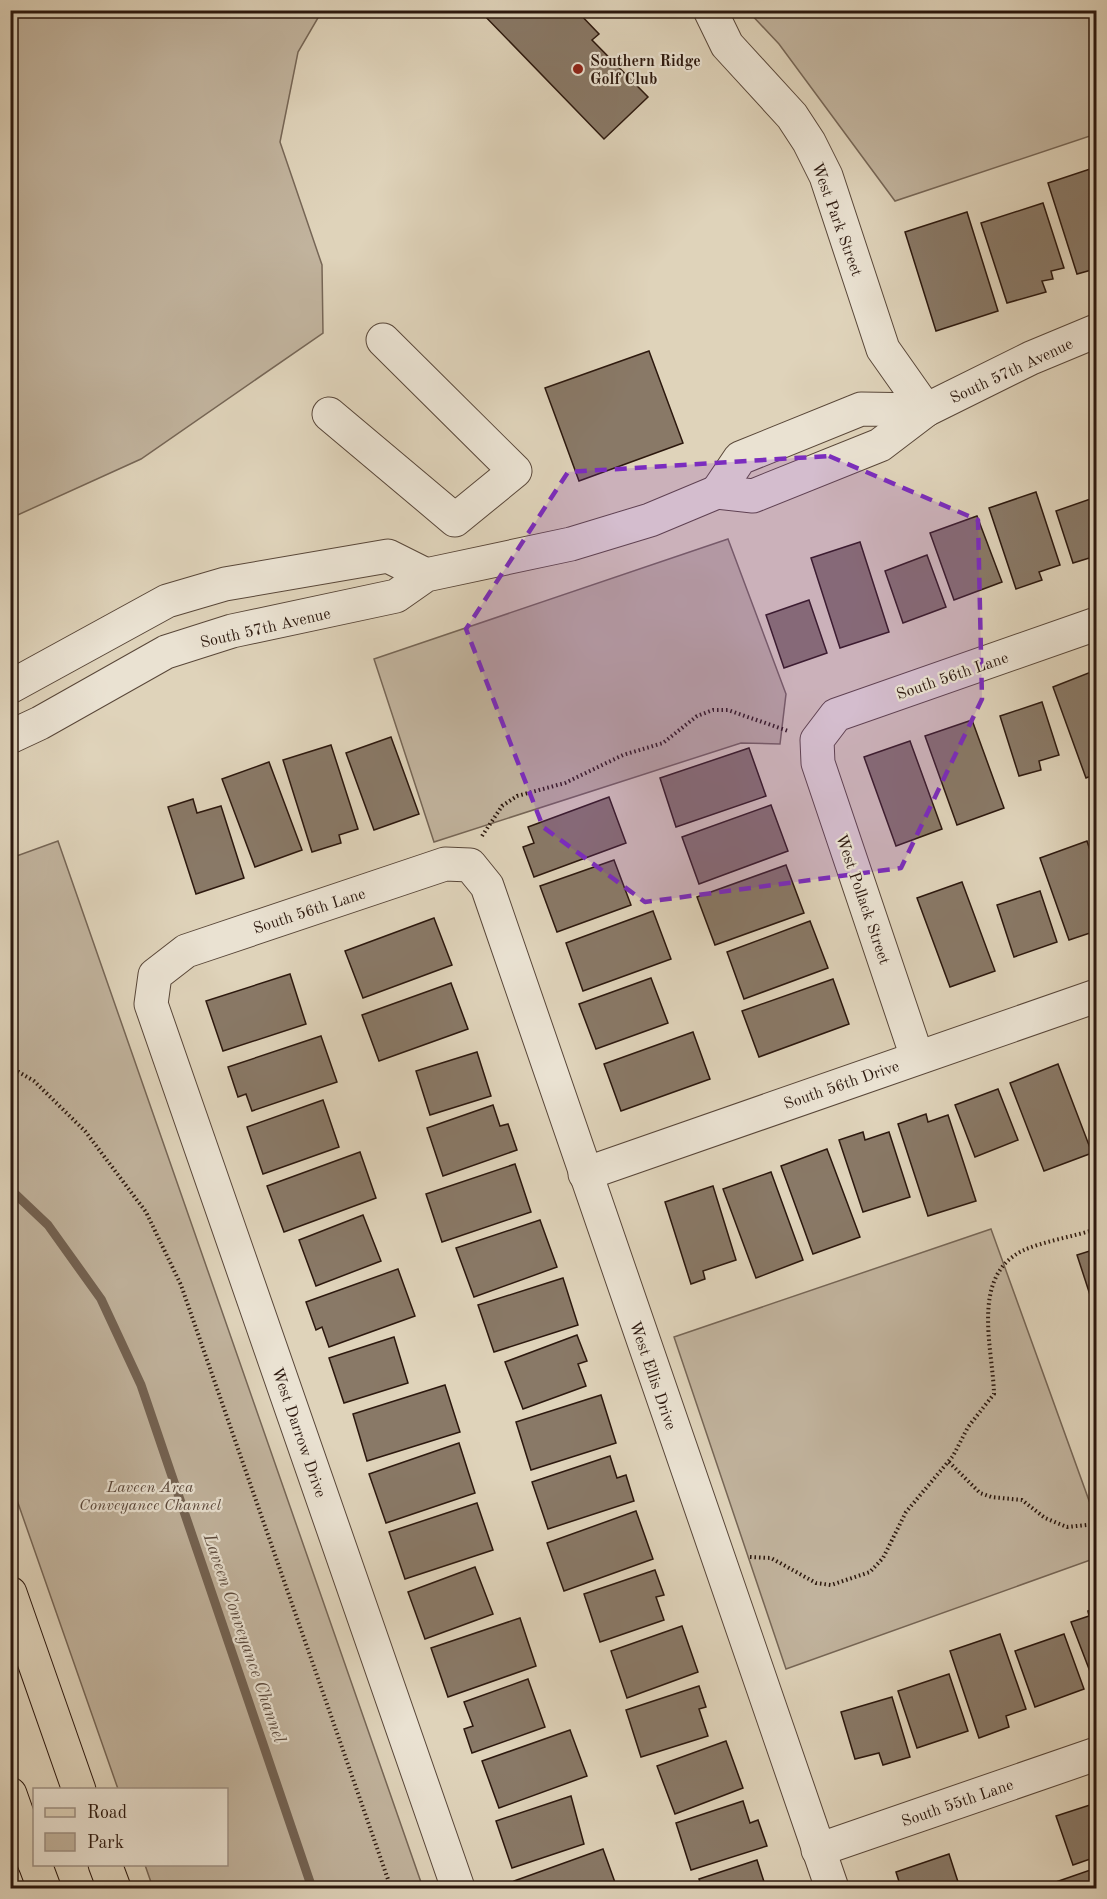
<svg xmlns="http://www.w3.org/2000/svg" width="1107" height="1899" font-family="'Old Standard TT',serif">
<rect width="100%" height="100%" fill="#dfd3ba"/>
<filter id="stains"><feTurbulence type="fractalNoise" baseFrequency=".00333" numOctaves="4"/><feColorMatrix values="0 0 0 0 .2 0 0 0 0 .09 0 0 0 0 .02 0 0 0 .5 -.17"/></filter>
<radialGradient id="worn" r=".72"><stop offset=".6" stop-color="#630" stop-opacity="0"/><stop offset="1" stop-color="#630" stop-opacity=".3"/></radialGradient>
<g fill="#c1b39d" stroke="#766656" stroke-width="1.5">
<path d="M10,11H322L298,52L280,142L322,265L323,333L141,459L11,518Z"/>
<path d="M748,11H1096V134L895,201L779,44Z"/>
<path d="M728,539L786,694L780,744L741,743L434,842L374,659Z"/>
<path d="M58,841L423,1888H153L145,1865L226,1864V1790L118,1789L11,1483V858Z"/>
<path d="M991,1229L1096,1520V1558L786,1669L674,1337Z"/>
</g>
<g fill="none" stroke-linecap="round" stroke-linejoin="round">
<path stroke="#736252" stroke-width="9" d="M10,1189L48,1225L101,1299L141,1385L312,1888"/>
</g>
<g fill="#897967" stroke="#2c180e" stroke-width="1.5">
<path d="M479,10H576L599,34L592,40L648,97L604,139Z"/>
<path d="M1096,167V262L1093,264L1095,269L1077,274L1048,183Z"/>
<path d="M1043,203L1064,268L1051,271L1053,279L1042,281L1046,292L1007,303L981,223Z"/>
<path d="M967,212L998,311L936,331L905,232Z"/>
<path d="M649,351L683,443L579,481L545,388Z"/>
<path d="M1036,492L1060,565L1039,572L1042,580L1016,589L989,508Z"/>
<path d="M1096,497V556L1073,563L1056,511Z"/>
<path d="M977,516L1002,582L954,600L930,533Z"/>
<path d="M860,542L889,632L840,648L811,558Z"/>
<path d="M927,555L946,607L903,623L885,571Z"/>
<path d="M809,600L827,653L784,668L766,615Z"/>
<path d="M1096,670V774L1086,778L1053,687Z"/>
<path d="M1042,702L1059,755L1039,761L1041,770L1019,776L1000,716Z"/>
<path d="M972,720L1004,808L957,825L925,736Z"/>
<path d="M391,737L419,814L374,830L346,753Z"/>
<path d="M910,741L942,829L896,846L864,757Z"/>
<path d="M331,745L358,829L339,835L341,843L312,852L283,760Z"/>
<path d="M749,748L766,796L676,827L660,778Z"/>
<path d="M269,762L302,850L255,867L222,779Z"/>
<path d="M609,797L626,843L534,877L523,847L534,843L528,827Z"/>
<path d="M193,799L197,813L221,806L244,878L196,894L168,807Z"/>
<path d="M771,805L788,851L699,884L682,837Z"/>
<path d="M1087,841L1096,868V931L1069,940L1040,858Z"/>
<path d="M614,860L631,905L557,932L540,886Z"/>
<path d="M786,865L804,913L715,945L697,897Z"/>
<path d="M962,882L995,971L950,987L917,898Z"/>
<path d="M1040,891L1057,942L1014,957L997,905Z"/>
<path d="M653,911L671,959L583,991L566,943Z"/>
<path d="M434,918L452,965L363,998L345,951Z"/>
<path d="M810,921L828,968L744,999L727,952Z"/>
<path d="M290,974L306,1024L223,1051L206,1001Z"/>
<path d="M651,978L668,1023L596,1049L579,1004Z"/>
<path d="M833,979L849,1024L759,1057L742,1011Z"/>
<path d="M451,983L468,1029L379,1061L362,1015Z"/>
<path d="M693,1032L710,1079L621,1111L604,1064Z"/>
<path d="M321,1036L337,1082L252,1111L246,1094L238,1097L228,1067Z"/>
<path d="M477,1052L491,1096L430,1115L416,1071Z"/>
<path d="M1058,1064L1092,1153L1044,1171L1010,1083Z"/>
<path d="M998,1089L1018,1140L975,1157L955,1105Z"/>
<path d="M323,1100L339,1147L263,1174L247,1127Z"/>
<path d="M493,1105L500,1126L508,1124L517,1150L443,1176L427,1128Z"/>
<path d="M926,1114L928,1122L948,1115L976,1201L928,1216L898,1124Z"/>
<path d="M863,1132L865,1140L889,1132L910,1197L863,1212L839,1140Z"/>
<path d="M827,1149L860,1237L813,1254L781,1166Z"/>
<path d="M360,1152L376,1198L284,1232L267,1186Z"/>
<path d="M515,1164L531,1212L442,1242L426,1194Z"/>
<path d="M771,1172L803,1260L756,1278L723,1189Z"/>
<path d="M713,1186L736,1260L703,1271L705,1279L691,1284L665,1202Z"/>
<path d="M363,1215L381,1261L316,1286L299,1240Z"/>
<path d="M540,1220L557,1267L474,1297L456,1248Z"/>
<path d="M1096,1249V1302L1093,1304L1077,1255Z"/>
<path d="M398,1269L415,1316L329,1347L322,1327L316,1330L306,1302Z"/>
<path d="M563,1278L578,1325L494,1352L478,1305Z"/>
<path d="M577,1335L587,1361L578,1364L586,1386L523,1409L505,1362Z"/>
<path d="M394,1337L408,1383L344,1403L329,1358Z"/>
<path d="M445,1385L460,1432L367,1461L353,1414Z"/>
<path d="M601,1395L616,1443L531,1470L516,1422Z"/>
<path d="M459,1443L475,1493L386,1523L369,1474Z"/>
<path d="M610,1456L617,1478L626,1475L634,1501L548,1529L532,1482Z"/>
<path d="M477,1503L493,1550L405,1579L389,1532Z"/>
<path d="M636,1511L653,1559L564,1591L547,1543Z"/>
<path d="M475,1567L493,1614L425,1639L408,1592Z"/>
<path d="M655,1570L664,1595L656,1597L664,1620L600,1642L584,1594Z"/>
<path d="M1096,1608V1681L1094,1682L1071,1622L1089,1616L1088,1611Z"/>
<path d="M520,1618L536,1666L448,1697L431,1648Z"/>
<path d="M682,1626L698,1672L627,1698L611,1651Z"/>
<path d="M1000,1634L1026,1709L1006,1716L1009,1727L979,1738L950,1651Z"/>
<path d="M1064,1634L1084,1689L1035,1707L1015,1651Z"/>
<path d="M949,1674L968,1731L917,1748L898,1691Z"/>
<path d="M528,1679L545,1727L472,1753L464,1729L473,1726L464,1702Z"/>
<path d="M699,1686L706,1707L699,1709L708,1736L641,1757L626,1710Z"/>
<path d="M892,1697L910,1757L883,1765L879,1753L855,1759L841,1712Z"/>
<path d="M570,1730L587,1776L499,1808L482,1761Z"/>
<path d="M726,1741L743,1788L675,1814L657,1766Z"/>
<path d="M571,1796L584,1844L512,1868L496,1821Z"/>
<path d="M743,1801L750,1823L758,1820L767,1846L691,1870L676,1823Z"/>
<path d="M1096,1803V1857L1073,1865L1056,1816Z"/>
<path d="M603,1849L617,1888H516L514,1881Z"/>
<path d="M949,1854L960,1888H901L896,1872Z"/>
<path d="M757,1860L766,1888H702L699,1879Z"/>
<path d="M1096,1868V1888H1051L1050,1884Z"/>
</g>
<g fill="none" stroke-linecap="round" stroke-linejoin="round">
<defs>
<g id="minor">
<path d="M710,10L727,45L792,116L809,142L826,176L883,349L926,410"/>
<path d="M329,414L455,520L515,471L383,340"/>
<path d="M717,492L740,458L861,409L926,410"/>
<path d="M10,687L167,601L225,584L388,556L426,575"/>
<path d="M10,737L40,723L166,652L232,631L396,596L426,575L571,544L650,520L717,492L753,496L880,445L926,410L1031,358L1096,331"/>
<path d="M917,1057L818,763L817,740L836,715L1096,624"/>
<path d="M585,1174L1096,996"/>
<path d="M818,1850L1096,1754"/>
<path d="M458,1888L151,1004L155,975L186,951L445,864L470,865L487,886L832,1888"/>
</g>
<g id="major">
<path d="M10,1593L79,1790"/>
<path d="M10,1794L34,1862"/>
<path d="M35,1864L44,1888"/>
<path d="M105,1864L114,1888"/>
</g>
</defs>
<use href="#minor" stroke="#594739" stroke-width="35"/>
<use href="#major" stroke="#2c180e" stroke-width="35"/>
<g stroke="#2c180e" stroke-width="4" stroke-dasharray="1.5 3" stroke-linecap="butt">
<path d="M482,836L502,806L517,796L565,783L623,755L663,743L697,716L713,710H728L788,731"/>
<path d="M10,1067L34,1081L85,1131L146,1212L181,1285L391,1888"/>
<path d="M949,1462L980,1493L991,1497L1022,1500L1045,1518L1067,1527L1096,1524"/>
<path d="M750,1557L771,1558L816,1583L831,1585L870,1572L883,1558L906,1512L953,1456L968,1427L994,1394C993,1349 970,1277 1022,1251C1043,1241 1073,1237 1096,1229"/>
</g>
<use href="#minor" stroke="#eae2d2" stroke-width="33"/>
<use href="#major" stroke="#dfd3ba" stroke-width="33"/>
</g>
<path fill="#7b2cbf" fill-opacity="0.2" stroke="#7b2cbf" stroke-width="4.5" stroke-dasharray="12 8" stroke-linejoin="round" d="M829,456L978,520L982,699L901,868L645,902L543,827L466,629L568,472Z"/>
<circle fill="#8f2418" stroke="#eae2d2" stroke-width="2" cx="578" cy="69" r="6"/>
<g text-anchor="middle" stroke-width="4.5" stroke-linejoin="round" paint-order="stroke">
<g font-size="16" font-weight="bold" fill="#2c180e" stroke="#eae2d2" text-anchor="start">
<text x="590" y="66">Southern Ridge<tspan x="590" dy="18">Golf Club</tspan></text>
</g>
<g font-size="16" fill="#2c180e" stroke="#eae2d2">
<text transform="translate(838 219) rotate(70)" y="6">West Park Street</text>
<text transform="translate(1011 370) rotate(-25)" y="6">South 57th Avenue</text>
<text transform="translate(265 627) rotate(-13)" y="6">South 57th Avenue</text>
<text transform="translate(952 675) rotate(-19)" y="6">South 56th Lane</text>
<text transform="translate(864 899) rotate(71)" y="6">West Pollack Street</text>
<text transform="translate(309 910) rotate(-18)" y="6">South 56th Lane</text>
<text transform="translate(841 1084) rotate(-19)" y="6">South 56th Drive</text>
<text transform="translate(654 1375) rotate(71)" y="6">West Ellis Drive</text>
<text transform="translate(300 1432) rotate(71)" y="6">West Darrow Drive</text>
<text transform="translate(957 1802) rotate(-19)" y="6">South 55th Lane</text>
</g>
<g font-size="16" font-style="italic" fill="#594639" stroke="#eae2d2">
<text x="150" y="1492">Laveen Area<tspan x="150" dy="18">Conveyance Channel</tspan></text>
</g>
<g font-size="18" font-style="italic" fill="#5b493c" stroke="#eae2d2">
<text transform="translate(245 1638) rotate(71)" y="6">Laveen Conveyance Channel</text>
</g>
</g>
<rect width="1107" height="1899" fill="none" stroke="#dfd3ba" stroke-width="36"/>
<rect x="12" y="12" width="1083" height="1875" fill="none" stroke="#2c180e" stroke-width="3"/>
<rect x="18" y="18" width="1071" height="1863" fill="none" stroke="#2c180e" stroke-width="1.5"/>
<rect x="33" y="1788" width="195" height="78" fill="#eae2d2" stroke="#9e9184" stroke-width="1.5"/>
<rect x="45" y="1808" width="30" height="9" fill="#dfd3ba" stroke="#9e9184" stroke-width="1.5"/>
<text x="87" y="1818" font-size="18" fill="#2c180e">Road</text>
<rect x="45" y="1833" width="30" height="18" fill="#c1b39d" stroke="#9e9184" stroke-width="1.5"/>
<text x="87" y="1848" font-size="18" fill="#2c180e">Park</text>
<rect width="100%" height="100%" filter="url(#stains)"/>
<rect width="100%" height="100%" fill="url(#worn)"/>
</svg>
